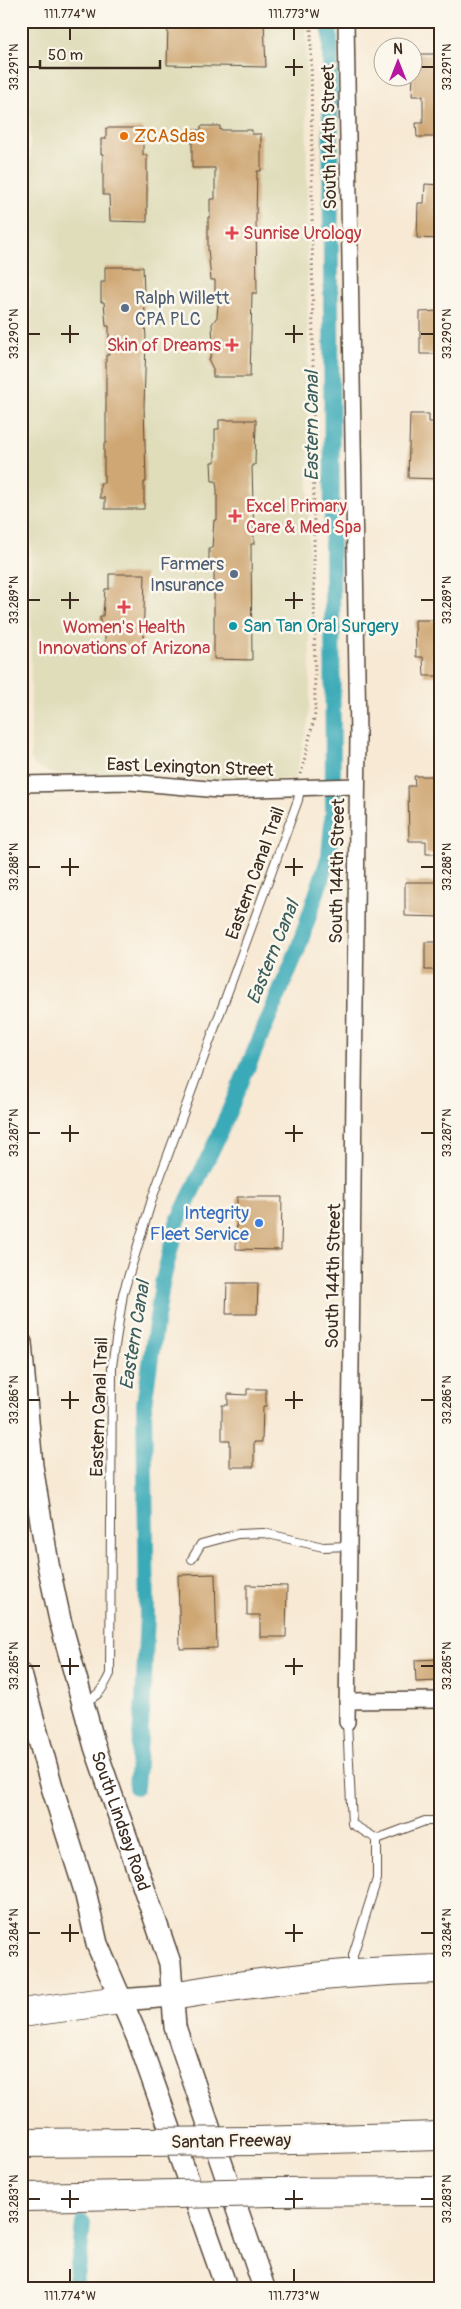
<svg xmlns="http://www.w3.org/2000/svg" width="461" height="2309" font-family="Pangolin,sans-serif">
<rect width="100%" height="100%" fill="#fbf7ec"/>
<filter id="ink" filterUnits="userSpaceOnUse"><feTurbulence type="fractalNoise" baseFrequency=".02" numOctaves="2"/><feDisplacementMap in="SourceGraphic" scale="10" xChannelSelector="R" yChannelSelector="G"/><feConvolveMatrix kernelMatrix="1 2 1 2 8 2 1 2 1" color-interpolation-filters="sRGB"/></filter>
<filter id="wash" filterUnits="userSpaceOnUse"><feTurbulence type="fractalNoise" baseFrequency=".0096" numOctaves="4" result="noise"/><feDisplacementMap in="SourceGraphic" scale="20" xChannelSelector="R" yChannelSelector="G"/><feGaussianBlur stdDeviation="1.12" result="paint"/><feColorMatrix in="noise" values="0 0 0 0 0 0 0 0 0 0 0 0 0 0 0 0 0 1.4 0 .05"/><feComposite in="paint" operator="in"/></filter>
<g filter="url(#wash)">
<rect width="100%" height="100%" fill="#f7e9d4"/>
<path fill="#e0ddbb" d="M30,21H306L310,699L308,722L295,779L213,780L146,773L53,774L35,766L31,759Z"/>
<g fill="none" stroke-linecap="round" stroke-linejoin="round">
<g stroke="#3aaab8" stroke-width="16">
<path d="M136,1787L143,1701L147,1615L144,1404L162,1284L177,1223L218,1137L298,949L329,856L333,812L330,21"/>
<path d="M74,2285L80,2254L83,2223"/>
</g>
</g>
<g id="blocks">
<g fill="#cfa774">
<path d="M168,21H264L266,67L167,65Z"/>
<path d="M414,54H440V137H417L416,123H423V96H412Z"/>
<path d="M201,126H220V130H252V134H261V171H257L256,217L257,293H252L250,377H213V369L209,361L213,348L212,324L217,317L219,293H215V280H211L208,249V217H210V199H215V168H192V130H201Z"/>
<path d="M106,128H143V155H147V222L110,221L109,195H103V154H101V139H106Z"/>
<path d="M425,184L440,185V239L417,238L418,203H424Z"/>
<path d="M105,267H143L146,341L144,406L146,482H144V509H105V498H100V483H104V443H106V355H109V326H106L104,302H101V282H105Z"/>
<path d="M440,311V354H420V312Z"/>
<path d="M410,414H429V422H440V479L408,478Z"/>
<path d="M219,420H256L255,465H252L254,544H251L252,660L214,659V563H209V548H212L214,520H217V490L216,481H212L211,462H215V429H219Z"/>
<path d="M109,574H145L143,648H105V632H100V616H103L105,589H109Z"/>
<path d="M415,620H440V676H424L423,657H416Z"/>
<path d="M414,776H440V854H426V841H409L408,786H415Z"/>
<path d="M405,882H440V917L405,916Z"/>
<rect x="425" y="942" width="15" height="28"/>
<path d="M237,1197H282L281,1250L236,1249Z"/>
<path d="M227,1283H258L257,1314H226Z"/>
<path d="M247,1389H266V1406H263L262,1442H254V1467H230V1441H222V1405H228V1394L247,1395Z"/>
<path d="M215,1574L217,1648L180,1649L178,1575Z"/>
<path d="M247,1585L287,1586L286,1637H260V1615H247Z"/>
<path d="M440,1659V1681L416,1682L415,1660Z"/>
</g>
</g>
</g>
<g filter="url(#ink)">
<use href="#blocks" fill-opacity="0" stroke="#574739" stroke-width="1"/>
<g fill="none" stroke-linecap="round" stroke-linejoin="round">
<defs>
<g id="lane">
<path d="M192,1559L201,1544L238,1534L264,1533L323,1547L349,1546"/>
<path d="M85,1700C99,1698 104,1686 110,1674L112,1366L123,1294L153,1196L298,800L300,789"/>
<path d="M347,1722L352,1824L377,1839L425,1821H440"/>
<path d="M353,1968V1955L377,1879V1839"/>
</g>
<g id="street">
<path d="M346,21L358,735L347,1722"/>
<path d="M21,784L130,782L219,790L357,786"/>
<path d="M347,1701L440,1700"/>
</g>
<g id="secondary">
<path id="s1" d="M21,1343L32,1466L48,1564L60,1620L95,1747L170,1963L175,2027L264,2288"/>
<path d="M21,1674L52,1787L85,1891L97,1944L138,2039L224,2281V2288"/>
<path d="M120,2000L172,1996"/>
</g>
<g id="highway">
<path d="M172,1996C261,1981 350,1971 440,1969"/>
<path d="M21,2013L120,2000"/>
<path d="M255,2141L440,2136"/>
<path d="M272,2192L440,2191"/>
</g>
</defs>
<use href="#lane" stroke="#574739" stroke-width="10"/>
<use href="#street" stroke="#574739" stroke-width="18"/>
<use href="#secondary" stroke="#574739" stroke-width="24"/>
<use href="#highway" stroke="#574739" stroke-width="30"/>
<path stroke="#574739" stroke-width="3" stroke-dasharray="1 4" stroke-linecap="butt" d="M301,774L315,714L311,21"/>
<use href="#lane" stroke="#fff" stroke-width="8"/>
<use href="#street" stroke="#fff" stroke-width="15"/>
<use href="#secondary" stroke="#fff" stroke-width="21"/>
<use href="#highway" stroke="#fff" stroke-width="28"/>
<defs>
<g id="highway-bridge">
<path d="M21,2143L255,2141"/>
<path d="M27,2197L272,2192"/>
</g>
</defs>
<use href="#highway-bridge" stroke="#574739" stroke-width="30" stroke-linecap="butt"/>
<use href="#highway-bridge" stroke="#fff" stroke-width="28"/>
</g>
</g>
<path fill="none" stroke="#3b2a1e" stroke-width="2" d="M70,28V40M294,28V40M294,59V76M28,67H40M285,67H303M421,67H434M70,325V343M294,325V343M28,334H40M61,334H79M285,334H303M421,334H434M70,592V609M294,592V609M28,600H40M61,600H79M285,600H303M421,600H434M70,858V876M294,858V876M28,867H40M61,867H79M285,867H303M421,867H434M70,1125V1142M294,1125V1142M28,1133H40M61,1133H79M285,1133H303M421,1133H434M70,1391V1409M294,1391V1409M28,1400H40M61,1400H79M285,1400H303M421,1400H434M70,1658V1675M294,1658V1675M28,1666H40M61,1666H79M285,1666H303M421,1666H434M70,1924V1942M294,1924V1942M28,1933H40M61,1933H79M285,1933H303M421,1933H434M70,2190V2208M294,2190V2208M28,2199H40M61,2199H79M285,2199H303M421,2199H434M70,2269V2282M294,2269V2282"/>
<circle fill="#e8710a" stroke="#fbf7ec" stroke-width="2" cx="124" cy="136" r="5"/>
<g fill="#e0444e" stroke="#fbf7ec" stroke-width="2">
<path d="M229.5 225.5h5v5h5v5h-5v5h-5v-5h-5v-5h5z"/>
<path d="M229.5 337.5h5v5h5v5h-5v5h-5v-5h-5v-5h5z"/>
<path d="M232.5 508.5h5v5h5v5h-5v5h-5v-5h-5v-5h5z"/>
<path d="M121.5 599.5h5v5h5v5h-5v5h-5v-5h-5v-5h5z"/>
</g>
<g fill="#5c6f8a" stroke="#fbf7ec" stroke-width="2">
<circle cx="125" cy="308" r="5"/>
<circle cx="234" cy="574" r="5"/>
</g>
<circle fill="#0f9aa8" stroke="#fbf7ec" stroke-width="2" cx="233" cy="626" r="5"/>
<circle fill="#3f7fe0" stroke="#fbf7ec" stroke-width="2" cx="259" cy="1223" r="5"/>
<g text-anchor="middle" stroke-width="5" stroke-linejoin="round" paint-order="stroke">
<g font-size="18" fill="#c56008" stroke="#fbf7ec" text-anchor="start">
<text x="134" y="142">ZCASdas</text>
</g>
<g font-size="18" fill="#3b2a1e" stroke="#fbf7ec">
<text transform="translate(329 137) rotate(-91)" y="6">South 144th Street</text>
<text transform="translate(190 767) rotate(2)" y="6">East Lexington Street</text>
<text transform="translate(337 871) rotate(-89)" y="6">South 144th Street</text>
<text transform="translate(255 873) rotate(-70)" y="6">Eastern Canal Trail</text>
<text transform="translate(333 1276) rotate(-89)" y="6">South 144th Street</text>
<text transform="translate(99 1407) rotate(-88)" y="6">Eastern Canal Trail</text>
<text dy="6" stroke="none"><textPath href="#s1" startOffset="490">South Lindsay Road</textPath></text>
<text transform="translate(231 2141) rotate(-1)" y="6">Santan Freeway</text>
</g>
<g font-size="18" fill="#be3a42" stroke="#fbf7ec" text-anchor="start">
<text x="243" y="239">Sunrise Urology</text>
<text x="221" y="351" text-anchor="end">Skin of Dreams</text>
<text x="246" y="512">Excel Primary<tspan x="246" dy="21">Care &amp; Med Spa</tspan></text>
<text x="124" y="633" text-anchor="middle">Women's Health<tspan x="124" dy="21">Innovations of Arizona</tspan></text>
</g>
<g font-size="18" fill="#4e5e75" stroke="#fbf7ec" text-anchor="start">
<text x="135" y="304">Ralph Willett<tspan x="135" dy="21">CPA PLC</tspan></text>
<text x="224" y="570" text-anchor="end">Farmers<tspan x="224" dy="21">Insurance</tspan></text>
</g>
<g font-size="18" fill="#0d838f" stroke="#fbf7ec" text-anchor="start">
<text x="243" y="632">San Tan Oral Surgery</text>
</g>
<g font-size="18" fill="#366cbe" stroke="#fbf7ec" text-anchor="end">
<text x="249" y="1219">Integrity<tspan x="249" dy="21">Fleet Service</tspan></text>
</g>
<g font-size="19" font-style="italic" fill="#3b5d5c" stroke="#fbf7ec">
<text transform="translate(311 426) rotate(-90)" y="7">Eastern Canal</text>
<text transform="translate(272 952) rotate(-68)" y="7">Eastern Canal</text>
<text transform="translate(134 1335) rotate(-81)" y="7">Eastern Canal</text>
</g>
</g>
<rect width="461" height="2309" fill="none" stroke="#fbf7ec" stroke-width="55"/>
<g transform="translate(398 62)"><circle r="24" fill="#fbf7ec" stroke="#aea59a"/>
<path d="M0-4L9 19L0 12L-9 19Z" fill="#b5179e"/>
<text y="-8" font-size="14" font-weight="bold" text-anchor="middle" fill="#3b2a1e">N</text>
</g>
<path d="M40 60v8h120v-8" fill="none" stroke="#3b2a1e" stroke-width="2.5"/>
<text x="48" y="60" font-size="15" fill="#3b2a1e" stroke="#fbf7ec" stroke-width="4" paint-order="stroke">50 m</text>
<rect x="28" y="28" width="406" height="2254" fill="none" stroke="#3b2a1e" stroke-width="2"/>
<g font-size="12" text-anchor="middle" fill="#3b2a1e">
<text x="70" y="18">111.774°W</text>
<text x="294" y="18">111.773°W</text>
<text transform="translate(14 67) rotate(-90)" y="4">33.291°N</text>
<text transform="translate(447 67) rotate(-90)" y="4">33.291°N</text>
<text transform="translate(14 334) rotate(-90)" y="4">33.290°N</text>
<text transform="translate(447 334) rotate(-90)" y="4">33.290°N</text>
<text transform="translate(14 600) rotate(-90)" y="4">33.289°N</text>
<text transform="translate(447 600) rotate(-90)" y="4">33.289°N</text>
<text transform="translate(14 867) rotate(-90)" y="4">33.288°N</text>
<text transform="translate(447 867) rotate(-90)" y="4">33.288°N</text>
<text transform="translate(14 1133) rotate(-90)" y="4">33.287°N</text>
<text transform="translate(447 1133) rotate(-90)" y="4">33.287°N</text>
<text transform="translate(14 1400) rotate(-90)" y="4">33.286°N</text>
<text transform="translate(447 1400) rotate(-90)" y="4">33.286°N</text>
<text transform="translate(14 1666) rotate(-90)" y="4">33.285°N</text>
<text transform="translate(447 1666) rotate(-90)" y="4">33.285°N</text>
<text transform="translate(14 1933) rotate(-90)" y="4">33.284°N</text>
<text transform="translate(447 1933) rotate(-90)" y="4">33.284°N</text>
<text transform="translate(14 2199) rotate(-90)" y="4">33.283°N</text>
<text transform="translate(447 2199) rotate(-90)" y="4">33.283°N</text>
<text x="70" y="2300">111.774°W</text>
<text x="294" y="2300">111.773°W</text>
</g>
</svg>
